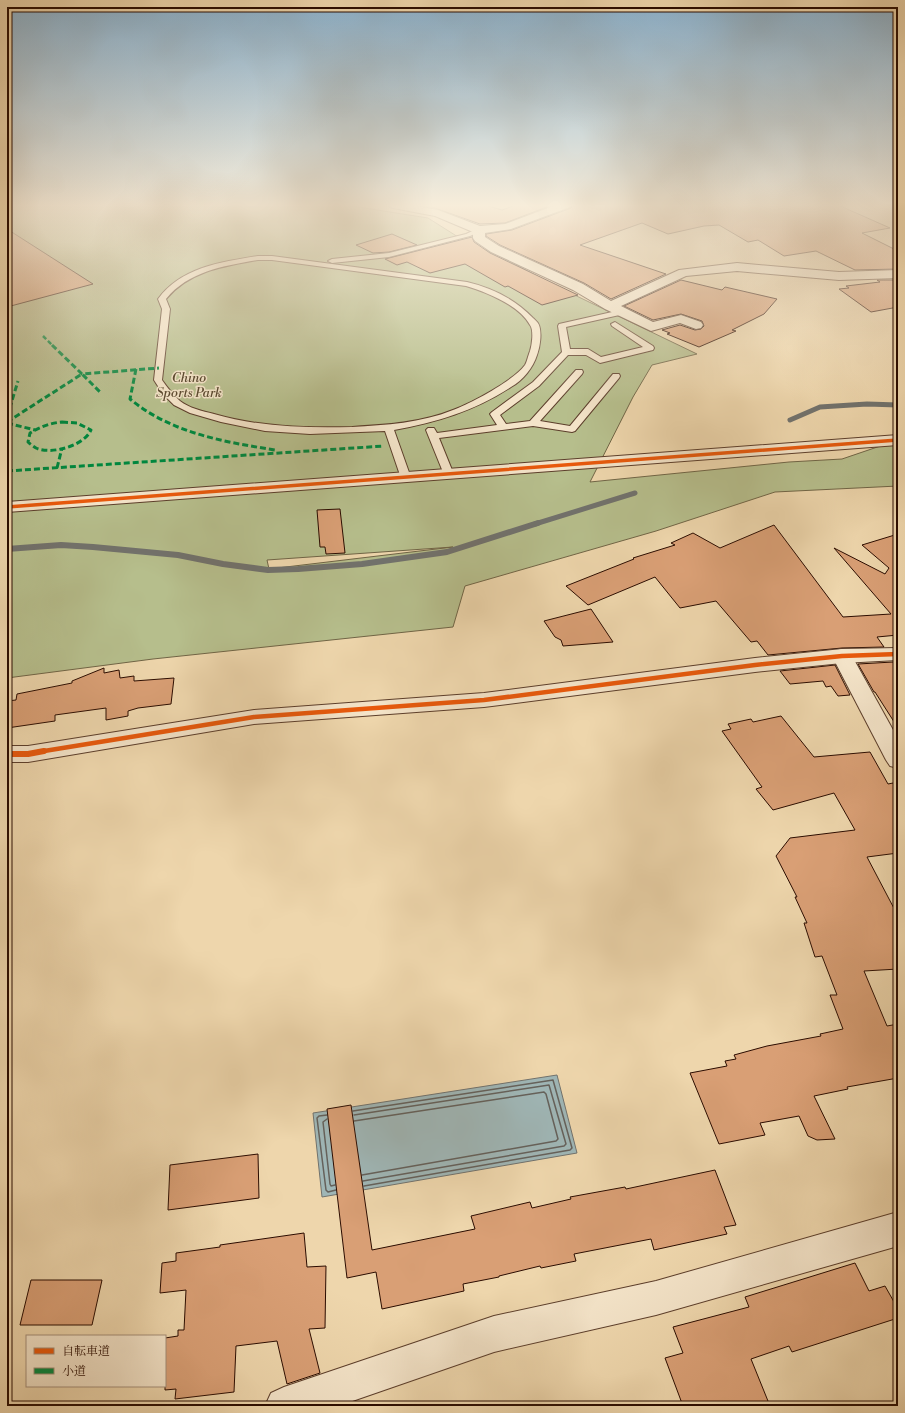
<svg xmlns="http://www.w3.org/2000/svg" width="905" height="1413" font-family="'Libre Bodoni','Noto Serif JP',serif">
<rect width="100%" height="100%" fill="#eed6ac"/>
<filter id="stains"><feTurbulence type="fractalNoise" baseFrequency=".005" numOctaves="4"/><feColorMatrix values="0 0 0 0 .2 0 0 0 0 .09 0 0 0 0 .02 0 0 0 .5 -.17"/></filter>
<radialGradient id="worn" r=".72"><stop offset=".6" stop-color="#630" stop-opacity="0"/><stop offset="1" stop-color="#630" stop-opacity=".3"/></radialGradient>
<path fill="#b6be8c" stroke="#706546" fill-rule="evenodd" d="M7,205H352L358,207L428,218L466,242L500,256L560,288L697,354L652,365L633,397L590,482L789,462L842,459L898,440V486L775,492L656,531L465,586L453,627L153,659L7,678ZM453,547L269,569L267,560Z"/>
<path fill="#9fb6b6" stroke="#71726d" d="M557,1075L577,1153L322,1197L313,1113Z"/>
<g fill="none" stroke-linecap="round" stroke-linejoin="round">
<g stroke="#65615b" stroke-width="1.5">
<path d="M353,1111L553,1080L572,1148L570,1150L364,1186"/>
<path d="M327,1115L319,1116L317,1118L326,1190L328,1192L336,1190"/>
<path d="M354,1115L549,1085L566,1144L564,1146L363,1181"/>
<path d="M327,1119L323,1122L330,1184L331,1186L335,1185"/>
<path d="M354,1121L544,1092L546,1094L558,1139L556,1141L362,1175"/>
</g>
<g stroke="#71726d" stroke-width="5">
<path d="M790,420L820,407L867,404L898,405"/>
<path d="M535,524L635,493"/>
</g>
<path stroke="#71726d" stroke-width="6" d="M7,549L61,545L93,547L178,555L223,564L268,570L298,569L362,564L447,552L538,523"/>
</g>
<g fill="#d99f75" stroke="#2b0c00">
<path d="M432,205H485L502,210L516,205H552L505,223L480,224L432,207Z"/>
<path d="M572,205H838L890,228L862,233L898,251V269L855,270L816,251L784,256L758,240L748,242L719,225L704,226L668,234L642,223L580,245L666,274L611,299L584,283L500,245L486,236V234L512,230L571,208Z"/>
<path d="M7,229L93,284L7,307Z"/>
<path d="M392,234L417,245L389,252L373,253L356,245Z"/>
<path d="M472,237L474,242L490,253L578,295L542,305L508,286L505,287L465,264L430,273L407,262L397,265L385,259Z"/>
<path d="M681,280L722,290L725,287L777,299L764,314L732,330L736,331L699,347L667,334L670,333L662,330L680,325L695,330L701,329L704,326L702,321L681,314L653,320L624,306Z"/>
<path d="M877,280H898V307L871,312L839,289L849,288L846,286L880,282Z"/>
<path d="M340,509L345,553L326,554L325,547H320L317,510Z"/>
<path d="M774,525L843,617L891,614L834,548L885,574L889,568L862,545L898,534V635L877,637L884,647L842,648L768,655L757,641L751,642L716,601L680,608L655,577L588,605L566,586L634,559L633,558L675,545L671,543L693,533L720,548Z"/>
<path d="M591,609L613,642L563,646L561,640L555,637L544,621Z"/>
<path d="M893,662L898,669V728L875,692H874L858,664Z"/>
<path d="M835,665L850,695L838,696L831,686L826,687L823,681L790,684L780,671Z"/>
<path d="M104,668V673L119,670L120,678L134,676V681L174,678L171,704L138,708L128,711V716L106,720V708L55,715V721L7,728V701L16,700L17,694L72,683V681Z"/>
<path d="M781,716L814,757L870,752L888,784L893,783L898,793V853L867,857L898,916V969L864,971L887,1026L898,1024V1078L847,1087L848,1089L814,1096L835,1139L817,1140L808,1136L799,1116L760,1123L765,1135L719,1144L690,1073L727,1066L725,1061L736,1059L734,1055L767,1046L821,1036L820,1034L843,1029L830,995H837L822,956L815,957L804,923H807L795,897H797L776,856L790,838L855,830L834,793L773,810L756,789L762,787L722,731L731,729L728,724L751,719L753,722Z"/>
<path d="M351,1105L372,1250L475,1229L471,1216L530,1202L532,1208L571,1199L570,1197L625,1187L626,1189L715,1170L736,1225L724,1227L727,1234L654,1250L651,1239L574,1254L576,1261L541,1268L540,1266L499,1276V1277L463,1284L464,1291L382,1309L376,1272L347,1278L327,1109Z"/>
<path d="M258,1154L259,1198L168,1210L170,1165Z"/>
<path d="M304,1233L307,1267L326,1266L325,1328L309,1329L320,1373L287,1384L277,1341L236,1346L234,1392L175,1399L176,1389L165,1390V1338L178,1336V1330H184L186,1290L160,1293L162,1263L176,1261V1253L220,1247V1245Z"/>
<path d="M855,1263L869,1291L885,1286L898,1309V1318L792,1352L789,1346L751,1359L770,1406H683L665,1358L683,1353L673,1327L749,1307L745,1297Z"/>
<path d="M31,1280H102L92,1325H20Z"/>
</g>
<g fill="none" stroke-linecap="round" stroke-linejoin="round">
<defs>
<g id="service">
<path d="M479,228L482,230L481,231L470,236L389,257L332,263L328,261L332,259L389,253L466,234Z"/>
<path d="M258,256H272L467,282C492,288 515,299 533,318C535,320 538,322 539,325C542,333 540,347 537,355C533,368 523,380 511,387C474,411 437,422 394,430L411,478L406,481L401,478L385,431L310,434L265,431L221,422L190,413L174,405L163,394L154,380L162,309L158,299C182,267 221,262 258,256ZM258,260H272L466,286C486,292 519,305 530,325C534,330 532,345 530,351C528,356 527,362 525,365C513,381 472,403 453,410C421,423 386,425 352,427C305,428 259,427 214,414C202,411 189,408 180,401C173,395 167,387 162,380L170,309L166,299C189,271 224,266 258,260Z"/>
<path d="M621,310L625,312L624,314L566,327L570,349H588L601,357L643,347L612,326L611,324L615,322L653,346L654,348L653,350L600,363L586,355H568L539,386L500,415L506,424L530,421L576,370H582L583,372L582,374L540,421L570,426L613,374H619L620,376L619,378L575,431L572,432L533,426L439,438L454,475L449,478L445,477L426,430L428,428H434L437,433L497,425L490,414L492,412L533,382L562,352L558,326L559,324Z"/>
</g>
<g id="minor">
<path d="M387,205H411L438,210L480,226L505,224L556,205H571L570,207L511,229L485,233V237L499,246L583,284L611,301L679,270L737,263L839,272L898,270V278L839,280L737,271L686,276L621,306L653,322L681,315L701,322L703,325L701,328L696,329L680,323L651,331L605,309L573,290L491,252L475,241L473,238V232L435,216L393,208Z"/>
<path d="M842,649L849,651L852,656L898,739V768L890,766L886,760L832,656L835,651Z"/>
<path d="M898,1212V1246L656,1315L494,1352L338,1406H265L271,1393L284,1387L494,1316L656,1281Z"/>
</g>
<g id="tertiary">
<path d="M898,435V445L7,512V502Z"/>
<path d="M898,648V660L842,663L755,672L484,707L254,724L28,762H7V746H28L254,710L484,693L755,658L842,649Z"/>
</g>
</defs>
<use href="#service" stroke="#5c3e2b" stroke-width="2"/>
<use href="#minor" stroke="#5c3e2b" stroke-width="2"/>
<use href="#tertiary" stroke="#5c3e2b" stroke-width="2"/>
<use href="#service" fill="#f4e4c9" fill-rule="evenodd"/>
<use href="#minor" fill="#f4e4c9" fill-rule="evenodd"/>
<use href="#tertiary" fill="#f4e4c9" fill-rule="evenodd"/>
<path stroke="#00873e" stroke-width="2.5" stroke-dasharray="4.5 2.5" stroke-linecap="butt" d="M43,336L53,346"/>
<g stroke="#00873e" stroke-width="3" stroke-dasharray="6 3" stroke-linecap="butt">
<path d="M52,345L82,374L159,368"/>
<path d="M136,369L130,399C171,433 224,442 275,450"/>
<path d="M7,417L18,381"/>
<path d="M7,422L82,374L100,392"/>
<path d="M62,422L77,423L91,430C84,446 51,455 36,448C33,446 30,444 28,442L30,433C40,427 50,423 62,422Z"/>
<path d="M7,423L35,430"/>
<path d="M57,468L62,448"/>
<path d="M7,471L384,446"/>
</g>
<defs>
<path id="cycleway-far2" d="M7,507L898,440"/>
<path id="cycleway-far1" d="M38,752L254,717L484,700L755,665L842,656L898,654"/>
<path id="cycleway" d="M7,754H28L44,751"/>
</defs>
<use href="#cycleway-far2" stroke="#f4e4c9" stroke-width="5.5"/>
<use href="#cycleway-far1" stroke="#f4e4c9" stroke-width="7"/>
<use href="#cycleway" stroke="#f4e4c9" stroke-width="8"/>
<use href="#cycleway-far2" stroke="#e8590c" stroke-width="3.5"/>
<use href="#cycleway-far1" stroke="#e8590c" stroke-width="4.5"/>
<use href="#cycleway" stroke="#e8590c" stroke-width="6"/>
</g>
<linearGradient id="sky" x2="0" y2="1"><stop stop-color="#8bb5d4"/><stop offset="0.51" stop-color="#f7edda"/><stop offset="1" stop-color="#f7edda" stop-opacity="0"/></linearGradient>
<rect width="905" height="403" fill="url(#sky)"/>
<g text-anchor="middle" stroke-width="3" stroke-linejoin="round" paint-order="stroke">
<g font-size="13" font-style="italic" fill="#5c4a31" stroke="#f4e4c9">
<text x="189" y="382">Chino<tspan x="189" dy="15">Sports Park</tspan></text>
</g>
</g>
<rect width="905" height="1413" fill="none" stroke="#eed6ac" stroke-width="24"/>
<rect x="8" y="8" width="889" height="1397" fill="none" stroke="#2b0c00" stroke-width="2"/>
<rect x="12" y="12" width="881" height="1389" fill="none" stroke="#2b0c00"/>
<rect x="26" y="1335" width="140" height="52" fill="#f4e4c9" stroke="#a48e79"/>
<rect x="34" y="1348" width="20" height="6" fill="#e8590c" stroke="#a48e79"/>
<text x="62" y="1355" font-size="12" fill="#2b0c00">自転車道</text>
<rect x="34" y="1368" width="20" height="6" fill="#00873e" stroke="#a48e79"/>
<text x="62" y="1375" font-size="12" fill="#2b0c00">小道</text>
<rect width="100%" height="100%" filter="url(#stains)"/>
<rect width="100%" height="100%" fill="url(#worn)"/>
</svg>
